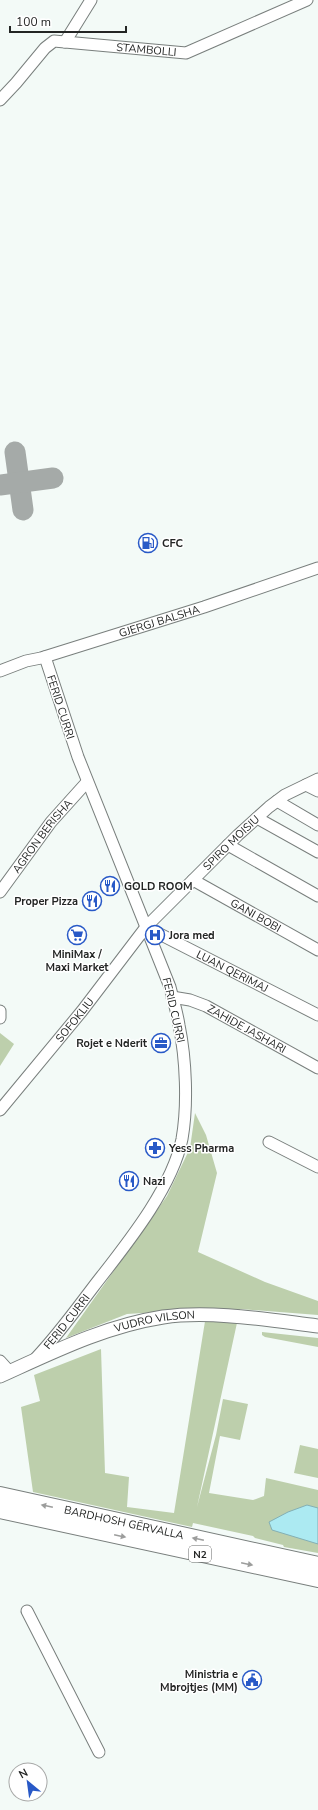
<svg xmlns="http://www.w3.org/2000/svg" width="318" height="1810" font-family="'Nunito Sans',sans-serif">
<rect width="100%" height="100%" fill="#f3faf7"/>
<g fill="#bdcfac">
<path d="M0,1033L14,1044L0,1066Z"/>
<path d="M195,1113L206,1135L217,1173L198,1252L265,1282L318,1301V1315L240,1309L197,1507L216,1435L223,1399L248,1404L240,1440L220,1436L209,1493L253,1500L264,1496L266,1478L318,1490V1553L284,1547L283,1545L255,1538L253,1536L193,1523L192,1527L33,1492L21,1407L40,1401L34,1375L101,1349L105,1473L129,1477L127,1507L174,1513L207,1309L127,1314L66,1338L167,1196L190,1148Z"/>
<path d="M262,1332L318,1338V1347L265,1337L262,1335Z"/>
<path d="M300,1445L318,1449V1478L294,1473Z"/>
</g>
<path fill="#aceaf2" stroke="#83afb4" d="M307,1505L318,1508V1544L272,1530L269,1522L288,1512Z"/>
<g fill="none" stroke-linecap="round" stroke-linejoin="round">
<g stroke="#a5aaa8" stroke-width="21">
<path d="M15,452L23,510"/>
<path d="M0,485L53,478"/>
</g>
<defs>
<g id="minor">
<path d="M65,42L91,0"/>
<path id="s1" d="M0,100L16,83L45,48L54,41L186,53L307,0"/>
<path id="s2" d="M0,671L26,661L41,658L204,607L318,568"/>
<path d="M306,785L318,791"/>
<path d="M277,801L318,825"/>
<path d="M257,818L318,852"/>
<path d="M228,845L318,896"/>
<path id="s3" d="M193,880L318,950"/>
<path id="s4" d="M0,892L51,822L87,782"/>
<path id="s5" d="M146,927L318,1015"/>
<path id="s6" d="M172,997L190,1000L206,1006L318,1068"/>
<path d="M0,1011V1018"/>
<path id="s7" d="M0,1110L82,1011L146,927L238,835L269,807L285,795L318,779"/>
<path d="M269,1142L318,1167"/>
<path id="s8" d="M35,1359C57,1336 75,1311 94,1286C125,1246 172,1189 182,1139C188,1105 186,1059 179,1025C177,1012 173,999 170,987L78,757L45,657"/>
<path d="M0,1361L10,1372"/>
<path d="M27,1611L99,1752"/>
</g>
<g id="major">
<path id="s9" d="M0,1376C53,1352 105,1326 163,1317C211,1310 269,1320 318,1326"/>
</g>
<g id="highway">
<path id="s10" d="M0,1495L318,1565"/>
<path d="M0,1510L318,1579"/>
</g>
</defs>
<use href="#minor" stroke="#797f7d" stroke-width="13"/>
<use href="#major" stroke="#797f7d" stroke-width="15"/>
<use href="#highway" stroke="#797f7d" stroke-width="18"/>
<use href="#minor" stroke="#fff" stroke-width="11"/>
<use href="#major" stroke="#fff" stroke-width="13"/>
<use href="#highway" stroke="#fff" stroke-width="16"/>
</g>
<defs><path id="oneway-solid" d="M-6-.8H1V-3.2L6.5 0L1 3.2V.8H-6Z"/></defs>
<g fill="#9c9d9c">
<use href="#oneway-solid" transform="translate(47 1506) rotate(-168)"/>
<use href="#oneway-solid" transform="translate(120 1536) rotate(12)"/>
<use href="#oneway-solid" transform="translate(198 1539) rotate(-168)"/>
<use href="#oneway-solid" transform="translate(247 1564) rotate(12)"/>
</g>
<defs>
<symbol id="fuel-ring" viewBox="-11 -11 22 22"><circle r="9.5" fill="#fff" stroke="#2859c7" stroke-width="1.5"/><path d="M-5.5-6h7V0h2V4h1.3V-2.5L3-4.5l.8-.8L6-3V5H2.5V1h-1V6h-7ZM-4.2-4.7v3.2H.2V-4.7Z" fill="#2859c7"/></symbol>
<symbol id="restaurant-ring" viewBox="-11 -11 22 22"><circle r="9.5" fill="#fff" stroke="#2859c7" stroke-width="1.5"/><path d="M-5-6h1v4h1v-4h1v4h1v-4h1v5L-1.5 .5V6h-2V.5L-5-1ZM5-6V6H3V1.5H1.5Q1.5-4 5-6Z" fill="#2859c7"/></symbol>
<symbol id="supermarket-ring" viewBox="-11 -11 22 22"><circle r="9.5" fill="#fff" stroke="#2859c7" stroke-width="1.5"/><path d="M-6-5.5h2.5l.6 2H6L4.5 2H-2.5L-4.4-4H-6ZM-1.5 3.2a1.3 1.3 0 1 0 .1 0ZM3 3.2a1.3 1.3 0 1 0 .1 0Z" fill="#2859c7"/></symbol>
<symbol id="hospital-ring" viewBox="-11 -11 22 22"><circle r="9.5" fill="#fff" stroke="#2859c7" stroke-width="1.5"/><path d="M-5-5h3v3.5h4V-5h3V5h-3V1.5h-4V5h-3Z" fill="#2859c7"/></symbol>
<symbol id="office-ring" viewBox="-11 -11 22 22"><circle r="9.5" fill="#fff" stroke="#2859c7" stroke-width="1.5"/><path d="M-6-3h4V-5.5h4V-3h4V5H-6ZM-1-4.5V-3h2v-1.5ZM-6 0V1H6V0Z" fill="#2859c7"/></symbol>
<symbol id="pharmacy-ring" viewBox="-11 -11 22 22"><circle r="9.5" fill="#fff" stroke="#2859c7" stroke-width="1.5"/><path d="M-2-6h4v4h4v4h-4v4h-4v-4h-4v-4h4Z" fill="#2859c7"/></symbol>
<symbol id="civic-ring" viewBox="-11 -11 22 22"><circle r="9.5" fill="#fff" stroke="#2859c7" stroke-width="1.5"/><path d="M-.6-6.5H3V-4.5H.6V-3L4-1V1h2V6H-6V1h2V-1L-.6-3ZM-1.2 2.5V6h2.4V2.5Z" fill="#2859c7"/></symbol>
</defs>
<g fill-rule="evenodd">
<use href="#fuel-ring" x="137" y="532" width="22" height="22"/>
<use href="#restaurant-ring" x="99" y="875" width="22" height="22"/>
<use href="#restaurant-ring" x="81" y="890" width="22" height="22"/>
<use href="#supermarket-ring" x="66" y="924" width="22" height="22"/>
<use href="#hospital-ring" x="144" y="924" width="22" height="22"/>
<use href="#office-ring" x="150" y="1032" width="22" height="22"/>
<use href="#pharmacy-ring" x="144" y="1137" width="22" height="22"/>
<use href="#restaurant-ring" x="118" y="1170" width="22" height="22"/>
<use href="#civic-ring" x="241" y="1669" width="22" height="22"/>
</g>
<g text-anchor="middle" stroke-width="3" stroke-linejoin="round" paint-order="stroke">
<rect fill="#fff" stroke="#656666" stroke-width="1" x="189" y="1546" width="22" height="16" rx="3"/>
<g font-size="10" font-weight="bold" fill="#232524">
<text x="200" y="1558">N2</text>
</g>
<g font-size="11" fill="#232524" stroke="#fff">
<text dy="4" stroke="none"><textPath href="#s1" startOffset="173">STAMBOLLI</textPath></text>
<text dy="4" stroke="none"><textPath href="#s2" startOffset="167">GJERGJ BALSHA</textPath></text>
<text transform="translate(61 707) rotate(72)" y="4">FERID CURRI</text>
<text dy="4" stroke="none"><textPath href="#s4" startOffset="70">AGRON BERISHA</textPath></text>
<text dy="4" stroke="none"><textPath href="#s7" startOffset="354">SPIRO MOISIU</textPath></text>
<text dy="4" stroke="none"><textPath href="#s3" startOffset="72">GANI BOBI</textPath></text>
<text dy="4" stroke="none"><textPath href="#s5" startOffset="97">LUAN QERIMAJ</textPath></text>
<text transform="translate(174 1010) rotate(77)" y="4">FERID CURRI</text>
<text dy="4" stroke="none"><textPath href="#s7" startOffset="117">SOFOKLIU</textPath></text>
<text dy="4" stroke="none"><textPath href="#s6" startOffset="82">ZAHIDE JASHARI</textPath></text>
<text dy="4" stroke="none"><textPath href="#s8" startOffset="49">FERID CURRI</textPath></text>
<text dy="4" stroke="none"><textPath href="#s9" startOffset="165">VUDRO VILSON</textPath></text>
<text dy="4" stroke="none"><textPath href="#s10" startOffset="127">BARDHOSH GËRVALLA</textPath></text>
</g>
<g font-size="11" font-weight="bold" fill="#232524" stroke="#fff" text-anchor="start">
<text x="162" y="547">CFC</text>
<text x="124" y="890">GOLD ROOM</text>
<text x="78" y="905" text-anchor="end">Proper Pizza</text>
<text x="169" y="939">Jora med</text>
<text x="77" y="958" text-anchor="middle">MiniMax /<tspan x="77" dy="13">Maxi Market</tspan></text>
<text x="147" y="1047" text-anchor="end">Rojet e Nderit</text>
<text x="169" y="1152">Yess Pharma</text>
<text x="143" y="1185">Nazi</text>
<text x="238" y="1678" text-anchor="end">Ministria e<tspan x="238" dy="13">Mbrojtjes (MM)</tspan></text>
</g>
</g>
<g transform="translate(28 1782) rotate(331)"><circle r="19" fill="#ffffff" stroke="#a7a8a7"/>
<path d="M0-3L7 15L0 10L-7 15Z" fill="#2859c7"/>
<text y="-6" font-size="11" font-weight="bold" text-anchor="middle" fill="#232524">N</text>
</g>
<path d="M10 26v6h116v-6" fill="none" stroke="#232524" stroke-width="2"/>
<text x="16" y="26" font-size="12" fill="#232524" stroke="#ffffff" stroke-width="3" paint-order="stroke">100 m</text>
</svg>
